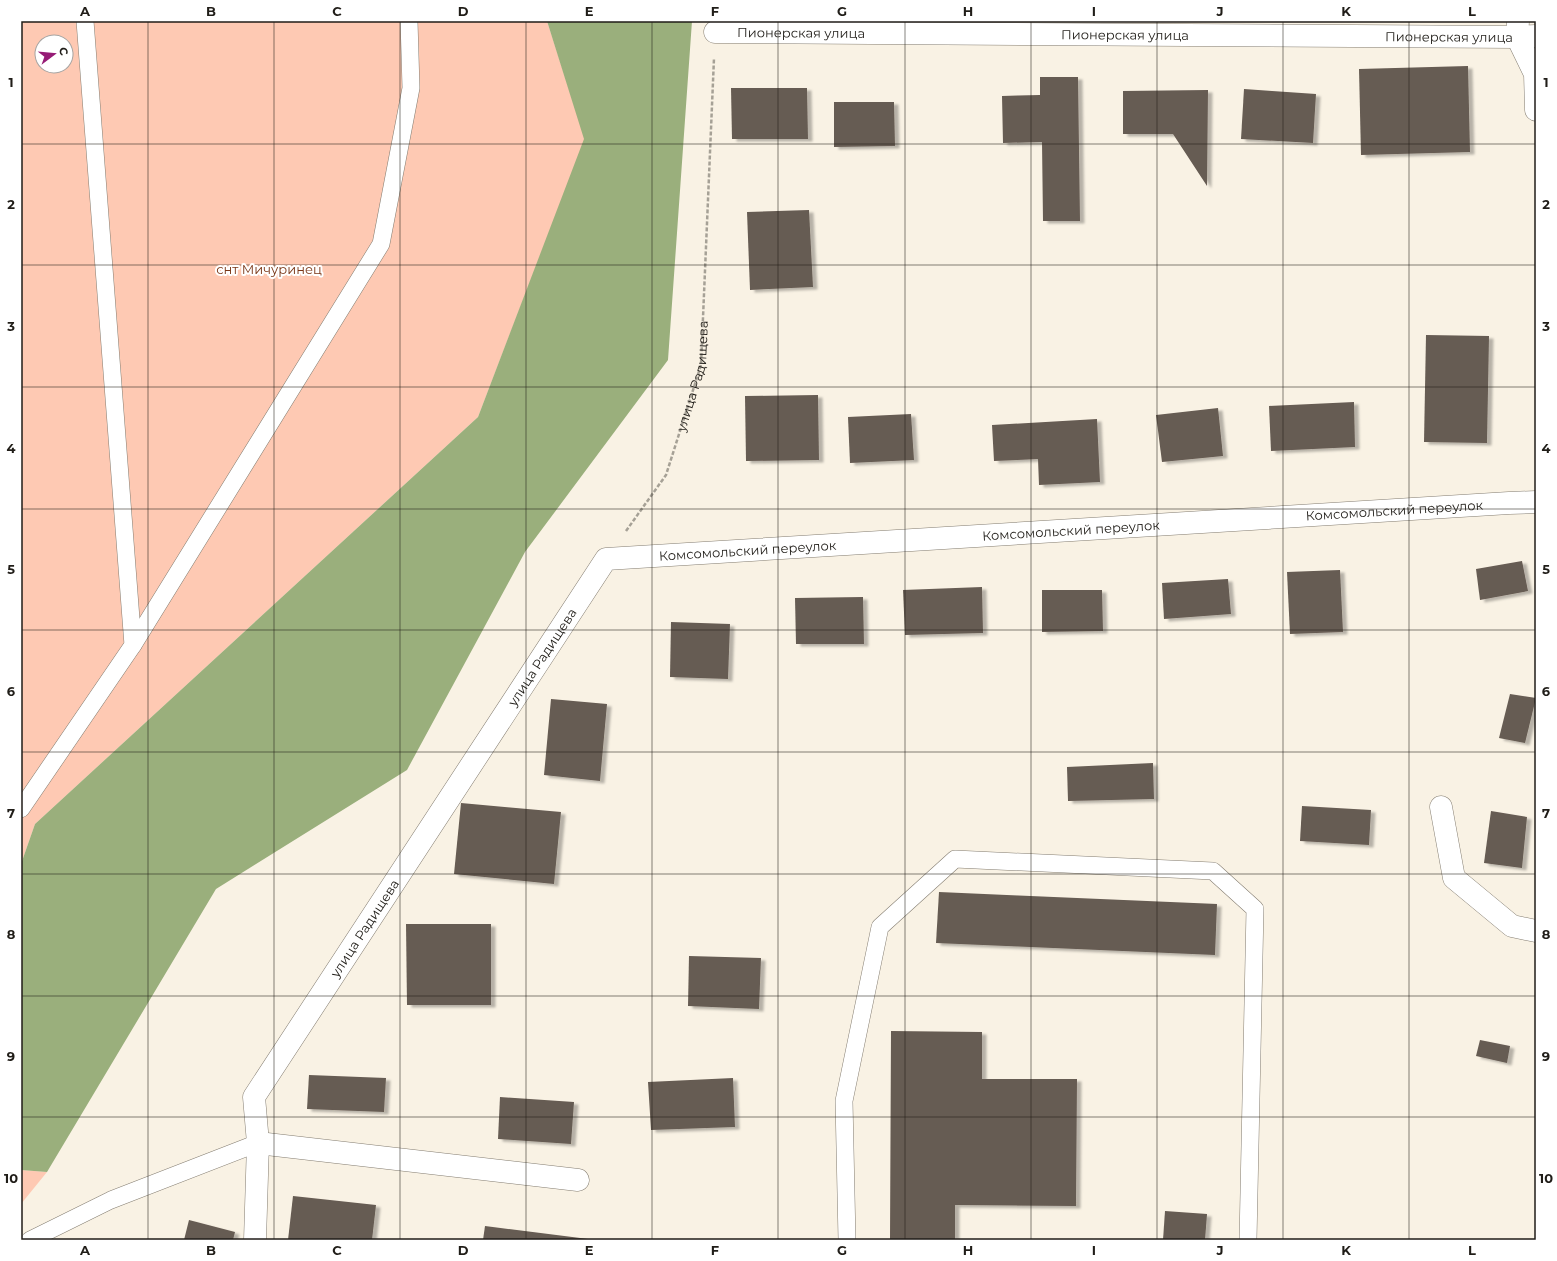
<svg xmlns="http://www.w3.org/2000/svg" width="1557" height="1261" font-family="Montserrat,sans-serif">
<defs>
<filter id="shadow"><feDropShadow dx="4.5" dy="2.5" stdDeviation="1" flood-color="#0004"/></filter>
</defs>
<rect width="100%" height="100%" fill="#f9f2e4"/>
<g fill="#fec9b3" fill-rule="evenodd">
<path d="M21,21H547L585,139L478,417L35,824L21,864ZM42,42H66V66H42Z"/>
<path d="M21,1170L47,1172L21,1204Z"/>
</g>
<path fill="#9aaf7c" d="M547,21H692L668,360L525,552L407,770L216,889L47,1172L21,1170V864L35,824L478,417L584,139Z"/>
<g fill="#665b52" filter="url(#shadow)">
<path d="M1468,66L1470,152L1361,155L1359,69Z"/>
<path d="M1040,77H1078L1080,221H1043L1042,142L1003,143L1002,96L1040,95Z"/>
<path d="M731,88H807L808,139H732Z"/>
<path d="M1244,89L1316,94L1313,143L1241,139Z"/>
<path d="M1208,90L1207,186L1173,134H1123V91Z"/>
<path d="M834,102H894L895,146L834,147Z"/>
<path d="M809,210L813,287L750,290L747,212Z"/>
<path d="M1426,335L1489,336L1487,443L1424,442Z"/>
<path d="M818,395L819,460L746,461L745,396Z"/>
<path d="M1354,402L1355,447L1271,451L1269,406Z"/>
<path d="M1218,408L1223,456L1162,462L1156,415Z"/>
<path d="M911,414L914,460L850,463L848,417Z"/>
<path d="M1097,419L1100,482L1039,485L1038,459L994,461L992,425Z"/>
<path d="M1522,561L1528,591L1480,600L1476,569Z"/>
<path d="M1340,570L1343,632L1290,634L1287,572Z"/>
<path d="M1228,579L1231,614L1164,619L1162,583Z"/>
<path d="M982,587L983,633L905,635L903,590Z"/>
<path d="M1042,590H1102L1103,631L1042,632Z"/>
<path d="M863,597L864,644H796L795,598Z"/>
<path d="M671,622L730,624L728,679L670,677Z"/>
<path d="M1510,694L1536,698L1525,743L1499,738Z"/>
<path d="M551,699L607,704L600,781L544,775Z"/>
<path d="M1153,763L1154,799L1068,801L1067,767Z"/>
<path d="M461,803L561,812L554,884L454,874Z"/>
<path d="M1302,806L1371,810L1369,845L1300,841Z"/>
<path d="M1491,811L1527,817L1522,868L1484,863Z"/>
<path d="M939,892L1217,904L1215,955L936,943Z"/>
<path d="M406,924H491V1005H407Z"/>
<path d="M689,956L761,958L759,1009L688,1006Z"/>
<path d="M891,1031L982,1032V1079H1077L1076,1206L955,1205V1240H890Z"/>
<path d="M1480,1040L1510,1046L1507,1063L1476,1056Z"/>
<path d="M309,1075L386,1078L384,1112L307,1109Z"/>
<path d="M733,1078L735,1127L651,1130L648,1082Z"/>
<path d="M500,1097L574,1102L571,1144L498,1139Z"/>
<path d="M293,1196L376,1205L372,1240H288Z"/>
<path d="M1165,1211L1207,1214L1205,1240H1163Z"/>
<path d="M189,1220L235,1232L233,1240H184Z"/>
<path d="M485,1226L588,1239V1240H483Z"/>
</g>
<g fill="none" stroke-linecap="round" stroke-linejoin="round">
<defs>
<g id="lane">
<path d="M133,645L381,244L411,88L409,21"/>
<path d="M21,809L133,645L85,21"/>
<path d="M30,1240L111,1200L258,1143"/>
<path d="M847,1240L844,1101L880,927L955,859L1213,871L1255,909L1248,1240"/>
</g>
<g id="street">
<path d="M1518,21L1517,37L1535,74L1536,110"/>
<path id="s2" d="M715,32L1517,37L1536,36"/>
<path d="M1441,807L1454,878L1512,926L1536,931"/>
<path d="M258,1143L578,1180"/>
<path id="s3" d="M255,1240L258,1143L254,1097L606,559L1509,503L1536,502"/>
</g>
</defs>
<use href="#lane" stroke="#847d71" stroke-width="18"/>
<use href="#street" stroke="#847d71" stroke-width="23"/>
<path stroke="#a6a196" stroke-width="2.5" stroke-dasharray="4 2" stroke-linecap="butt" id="s1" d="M626,531L666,475L701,365L714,58"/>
<use href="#lane" stroke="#fff" stroke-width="17"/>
<use href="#street" stroke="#fff" stroke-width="22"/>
</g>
<path fill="none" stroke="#201d18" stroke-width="1" stroke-opacity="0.55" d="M148,21V1240M274,21V1240M400,21V1240M526,21V1240M652,21V1240M778,21V1240M905,21V1240M1031,21V1240M1157,21V1240M1283,21V1240M1409,21V1240M21,144H1536M21,265H1536M21,387H1536M21,509H1536M21,630H1536M21,752H1536M21,874H1536M21,996H1536M21,1117H1536"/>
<g text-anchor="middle" stroke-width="4" stroke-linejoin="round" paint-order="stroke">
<g font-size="13" fill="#201d18" stroke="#fff">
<text dy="5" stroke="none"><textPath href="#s2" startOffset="86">Пионерская улица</textPath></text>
<text dy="5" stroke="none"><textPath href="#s2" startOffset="410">Пионерская улица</textPath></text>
<text dy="5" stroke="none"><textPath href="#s2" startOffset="734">Пионерская улица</textPath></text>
<text dy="5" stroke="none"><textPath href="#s1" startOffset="172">улица Радищева</textPath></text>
<text dy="5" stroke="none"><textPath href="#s3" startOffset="1576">Комсомольский переулок</textPath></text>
<text dy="5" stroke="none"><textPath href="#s3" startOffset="1252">Комсомольский переулок</textPath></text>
<text dy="5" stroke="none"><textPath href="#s3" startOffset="928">Комсомольский переулок</textPath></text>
<text dy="5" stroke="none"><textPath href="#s3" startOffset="669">улица Радищева</textPath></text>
<text dy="5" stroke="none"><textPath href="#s3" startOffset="345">улица Радищева</textPath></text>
</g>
<g font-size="13" fill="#793515" stroke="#fff">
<text x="269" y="274">снт Мичуринец</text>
</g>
</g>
<rect width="1557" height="1261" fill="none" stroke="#ffffff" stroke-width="44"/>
<g transform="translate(54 54) rotate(74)"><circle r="19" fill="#ffffff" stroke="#a6a5a3"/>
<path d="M0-3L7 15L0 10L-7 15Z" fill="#961c76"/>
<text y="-6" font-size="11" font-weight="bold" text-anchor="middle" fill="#201d18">С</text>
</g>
<rect x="22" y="22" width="1513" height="1217" fill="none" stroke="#201d18" stroke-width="1.5"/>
<g font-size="13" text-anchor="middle" font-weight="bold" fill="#201d18">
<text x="85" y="16">A</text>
<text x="211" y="16">B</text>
<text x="337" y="16">C</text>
<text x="463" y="16">D</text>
<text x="589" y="16">E</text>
<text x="715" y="16">F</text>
<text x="842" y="16">G</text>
<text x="968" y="16">H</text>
<text x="1094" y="16">I</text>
<text x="1220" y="16">J</text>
<text x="1346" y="16">K</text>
<text x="1472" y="16">L</text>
<text x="11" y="87">1</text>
<text x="1546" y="87">1</text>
<text x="11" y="209">2</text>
<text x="1546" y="209">2</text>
<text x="11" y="331">3</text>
<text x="1546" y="331">3</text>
<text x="11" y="453">4</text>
<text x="1546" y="453">4</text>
<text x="11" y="574">5</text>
<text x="1546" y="574">5</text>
<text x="11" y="696">6</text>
<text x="1546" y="696">6</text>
<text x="11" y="818">7</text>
<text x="1546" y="818">7</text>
<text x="11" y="939">8</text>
<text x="1546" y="939">8</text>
<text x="11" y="1061">9</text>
<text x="1546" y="1061">9</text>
<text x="11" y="1183">10</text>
<text x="1546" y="1183">10</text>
<text x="85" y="1255">A</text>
<text x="211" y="1255">B</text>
<text x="337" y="1255">C</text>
<text x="463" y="1255">D</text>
<text x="589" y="1255">E</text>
<text x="715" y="1255">F</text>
<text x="842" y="1255">G</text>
<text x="968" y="1255">H</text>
<text x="1094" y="1255">I</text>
<text x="1220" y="1255">J</text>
<text x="1346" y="1255">K</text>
<text x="1472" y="1255">L</text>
</g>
</svg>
